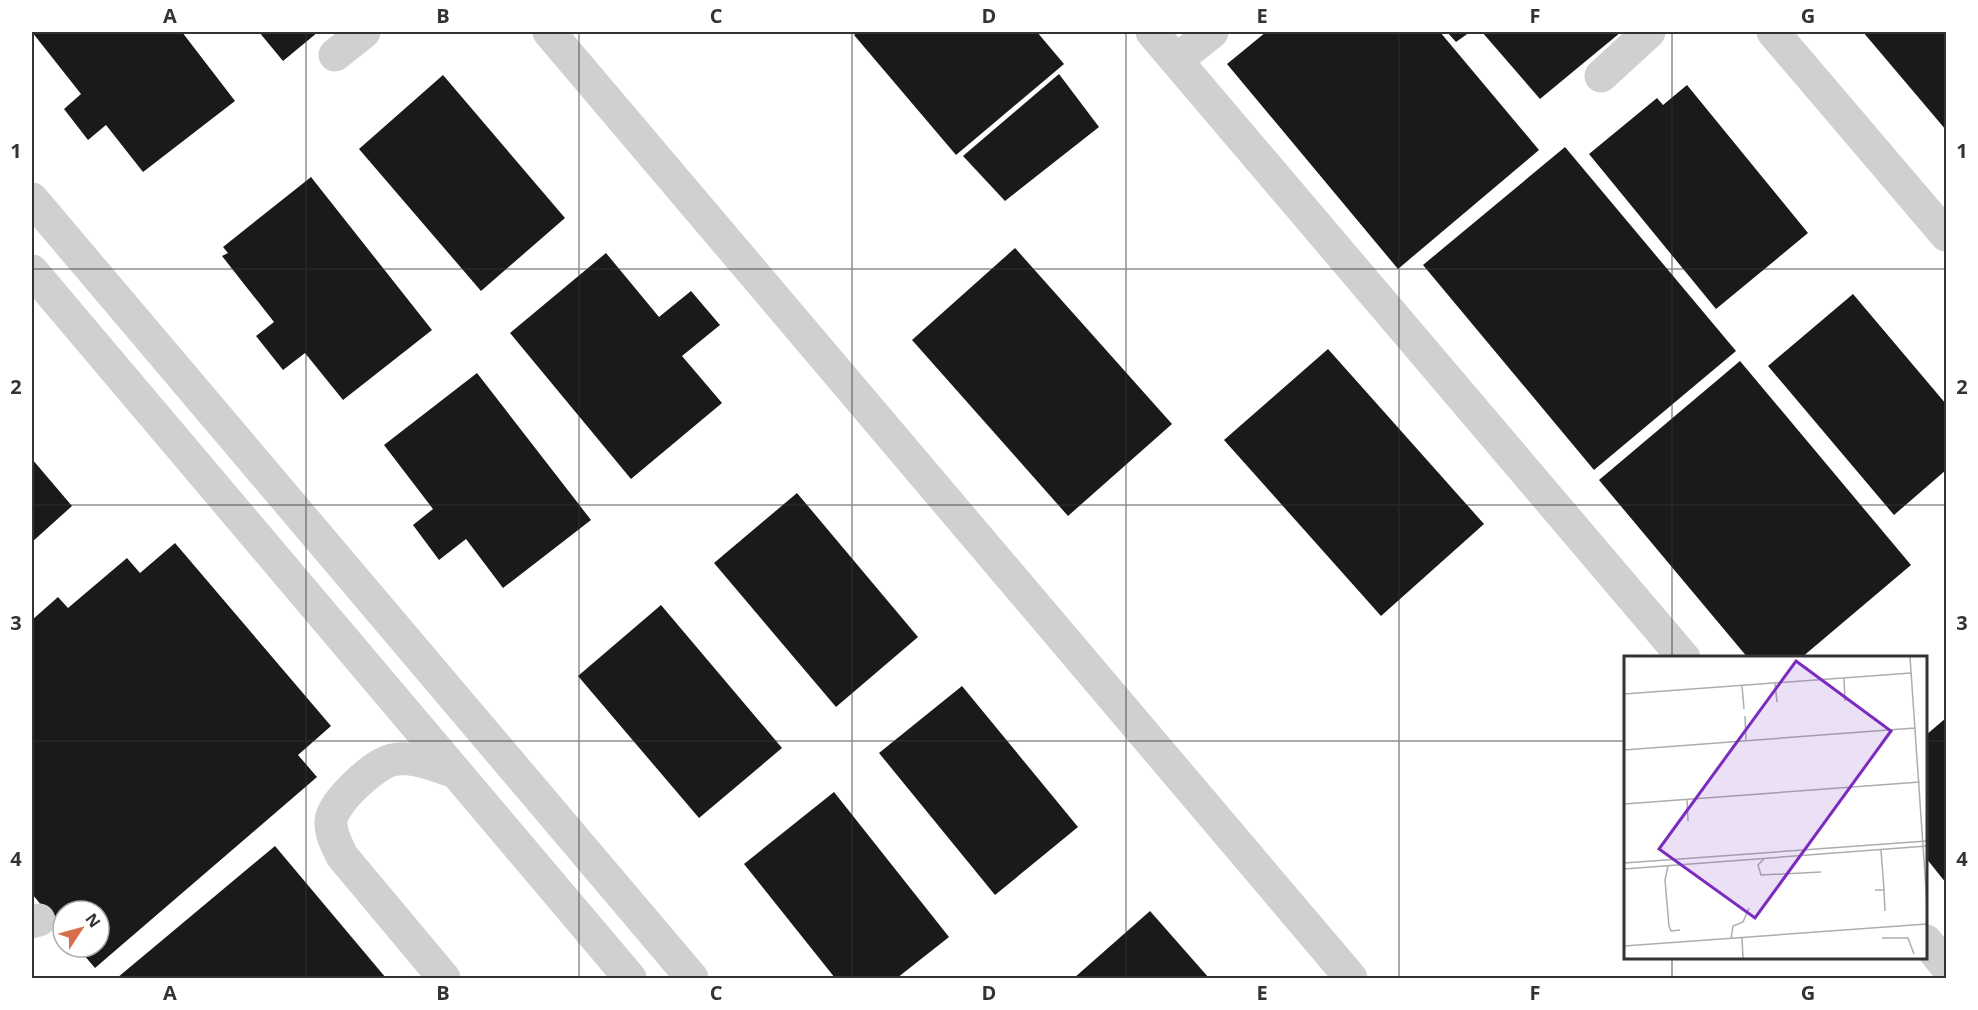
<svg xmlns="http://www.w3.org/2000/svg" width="1978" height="1010" font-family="'Open Sans',sans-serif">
<rect width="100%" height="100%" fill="#fff"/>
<g fill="#1a1a1a">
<path d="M32,32H182L235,101L143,172L106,125L88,140L64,109L81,94Z"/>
<path d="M259,32H318L283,61Z"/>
<path d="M858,32H1037L1064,64L956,155L854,35Z"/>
<path d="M1266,32H1440L1539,150L1398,269L1227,64Z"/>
<path d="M1447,32H1470L1456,42Z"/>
<path d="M1482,32H1621L1540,99Z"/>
<path d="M1863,32H1946V130Z"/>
<path d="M1059,74L1099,127L1005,201L963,156Z"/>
<path d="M443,75L565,218L481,291L359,149Z"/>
<path d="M1687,85L1808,233L1716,309L1589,154L1657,98L1663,105Z"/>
<path d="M1565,147L1736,351L1594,470L1423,265Z"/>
<path d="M311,177L432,330L343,400L305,353L283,370L256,336L274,322L222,256L228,253L223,247Z"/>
<path d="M1015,248L1172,424L1068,516L912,340Z"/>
<path d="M606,253L659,317L691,291L720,325L682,356L722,403L631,479L510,333Z"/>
<path d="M1853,294L1946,404V470L1894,515L1768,366Z"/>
<path d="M1328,349L1484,524L1381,616L1224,440Z"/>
<path d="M1740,361L1911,565L1801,658H1748L1599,480Z"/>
<path d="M477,373L591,520L503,588L466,539L439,560L413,525L433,509L384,445Z"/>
<path d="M32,459L72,506L32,542Z"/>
<path d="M797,493L918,637L836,707L714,563Z"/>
<path d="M175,543L331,726L298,755L317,777L95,968L77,947H99V911H63V931L32,894V620L58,597L68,608L127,558L140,573Z"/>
<path d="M661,605L782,748L699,818L578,676Z"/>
<path d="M962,686L1078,827L995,895L879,753Z"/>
<path d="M1946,718V883L1926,858V735Z"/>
<path d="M834,792L949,937L897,978H835L744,864Z"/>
<path d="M275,846L386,978H117Z"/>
<path d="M1150,911L1209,978H1074Z"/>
</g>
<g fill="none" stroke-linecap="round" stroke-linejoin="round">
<g stroke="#d0d0d0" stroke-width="33">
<path d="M549,32L1351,978"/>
<path d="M1152,32L1684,658"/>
<path d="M1773,32L1946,235"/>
<path d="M335,55L364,32"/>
<path d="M1177,60L1212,32"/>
<path d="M1601,76L1649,32"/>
<path d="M32,199L692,978"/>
<path d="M32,271L630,978"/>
<path d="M32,922L39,920"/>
<path d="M1926,941L1946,966"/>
<path d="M444,978L342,856C337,845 330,834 331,821C332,803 374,764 392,760C413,755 436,766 456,772"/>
</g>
</g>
<path fill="none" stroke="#333" stroke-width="1.5" stroke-opacity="0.55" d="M306,32V978M579,32V978M852,32V978M1126,32V978M1399,32V978M1672,32V658M32,269H1946M32,505H1946M32,741H1626M1926,741H1946M1672,958V978"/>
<g transform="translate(1624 656)">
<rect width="303" height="303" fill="#fff"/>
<path fill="none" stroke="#adadad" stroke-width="1.5" d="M286,1L303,248M220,22L221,45M151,27L153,46M118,30L120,53M0,38L287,17M121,60L122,85M0,94L291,72M63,144L64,165M0,148L296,126M140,203L134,209L137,219L197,216M0,207L303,185M44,210L41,224L45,270L47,275L56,274M0,213L303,190M251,234H260L257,194M260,234L261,255M118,282L119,302M258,282H284L290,298M107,283L109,270L119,266L125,252M0,290L303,268"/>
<path fill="#7b2cbf" fill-opacity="0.15" stroke="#7b2cbf" stroke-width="3" d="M172,5L267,75L131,262L35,193Z"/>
<rect width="303" height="303" fill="none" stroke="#333" stroke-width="3"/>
</g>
<rect width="1978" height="1010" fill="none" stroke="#ffffff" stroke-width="66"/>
<g transform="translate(81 929) rotate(54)"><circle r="28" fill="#ffffff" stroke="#adadad" stroke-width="1.5"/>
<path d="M0-4.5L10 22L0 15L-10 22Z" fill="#d66e49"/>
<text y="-9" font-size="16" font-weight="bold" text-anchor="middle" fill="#333333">N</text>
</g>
<rect x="33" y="33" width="1912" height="944" fill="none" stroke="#333" stroke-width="2"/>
<g font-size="20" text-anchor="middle" font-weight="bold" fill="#333">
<text x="170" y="23">A</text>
<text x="443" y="23">B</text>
<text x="716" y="23">C</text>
<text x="989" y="23">D</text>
<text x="1262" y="23">E</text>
<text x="1535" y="23">F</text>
<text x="1808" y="23">G</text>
<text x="16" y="158">1</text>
<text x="1962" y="158">1</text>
<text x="16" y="394">2</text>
<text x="1962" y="394">2</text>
<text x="16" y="630">3</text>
<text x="1962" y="630">3</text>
<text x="16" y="866">4</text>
<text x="1962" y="866">4</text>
<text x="170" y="1000">A</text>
<text x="443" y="1000">B</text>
<text x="716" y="1000">C</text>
<text x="989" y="1000">D</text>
<text x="1262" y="1000">E</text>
<text x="1535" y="1000">F</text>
<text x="1808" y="1000">G</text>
</g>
</svg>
